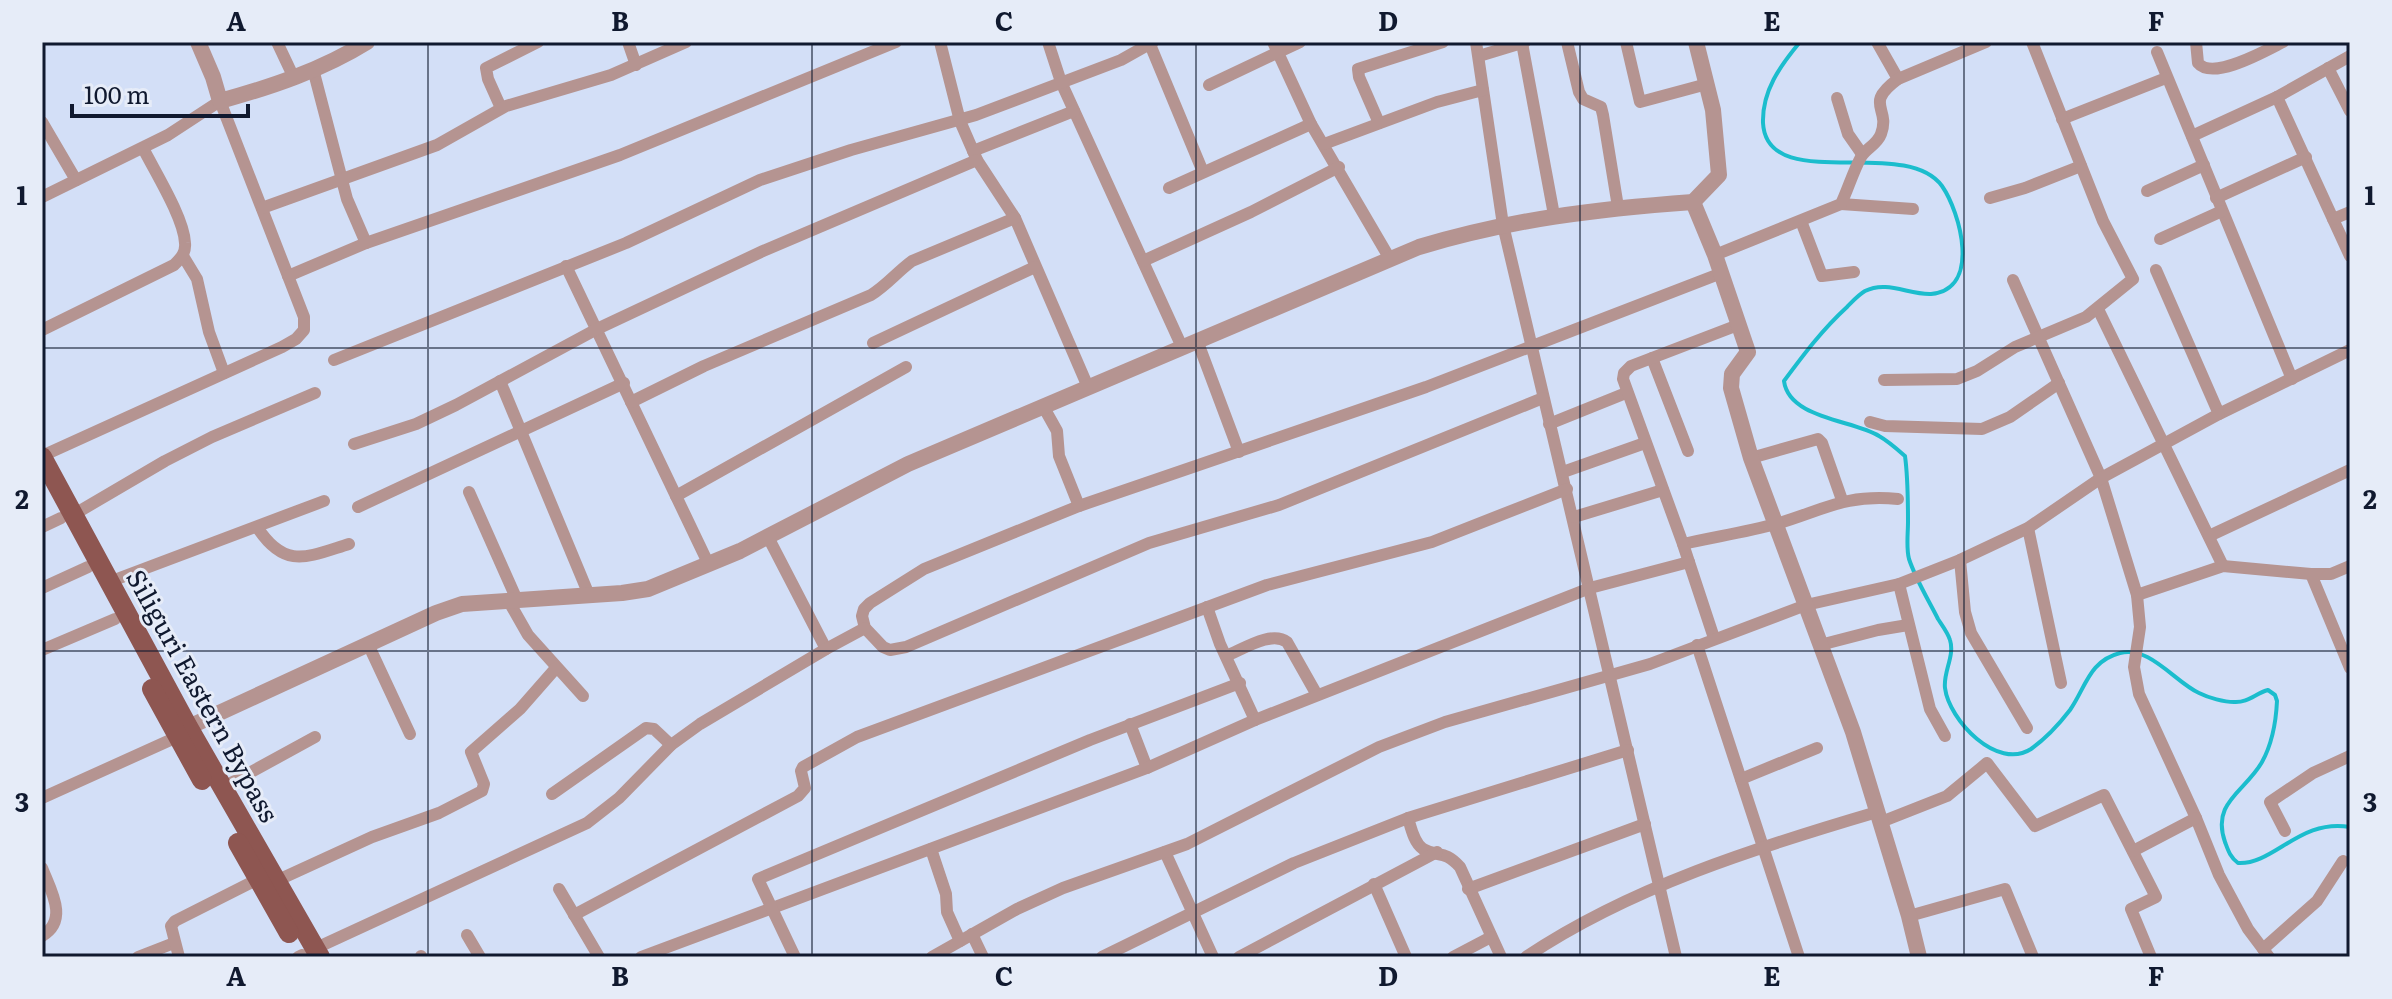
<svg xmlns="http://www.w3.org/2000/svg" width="2392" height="999" font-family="Literata,serif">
<rect width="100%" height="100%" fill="#d3dff7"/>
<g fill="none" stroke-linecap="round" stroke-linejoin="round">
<path stroke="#1bbdcd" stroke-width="4" d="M1800,42C1780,66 1762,91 1763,123C1767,195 1905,135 1942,186C1960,212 1982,289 1931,294C1909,295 1887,280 1865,291C1858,295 1852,302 1847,307C1822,330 1804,354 1784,381C1789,419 1854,420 1879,436C1888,441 1897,449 1905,456C1908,478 1908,500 1908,522C1908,534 1906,548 1909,559C1916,580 1928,599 1938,619C1942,625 1948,633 1950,640C1955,656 1943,672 1945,688C1949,720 1997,771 2031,749C2045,739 2060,723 2070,710C2086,687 2089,661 2120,653C2149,645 2175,682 2199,693C2209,698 2224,702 2234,702C2248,703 2256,693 2268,690L2275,695L2277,701C2276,722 2272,744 2262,762C2245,792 2211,802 2225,842C2228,850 2230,857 2238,863C2274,865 2300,818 2350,827"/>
<g stroke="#b59491" stroke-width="12">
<path d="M277,42L294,78"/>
<path d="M628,42L636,65"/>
<path d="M940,42L960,121L977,160L1015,218L1088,387"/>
<path d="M1048,42L1061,82L1182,347"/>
<path d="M1149,42L1203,172"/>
<path d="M1273,42L1311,124L1390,259"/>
<path d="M1476,42L1503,225L1676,957"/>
<path d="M1567,42L1579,92L1583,99L1601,107L1603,115L1618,207"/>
<path d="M1626,42L1640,102L1707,84"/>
<path d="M1877,42L1898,79"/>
<path d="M2196,42L2198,63C2213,81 2265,51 2283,42"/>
<path d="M1522,43L1554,215"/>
<path d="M2157,52L2292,379"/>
<path d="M1479,56L1525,42"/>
<path d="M2328,68L2350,111"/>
<path d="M313,69L347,199L366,243"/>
<path d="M1209,85L1300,42"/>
<path d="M2277,97L2350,256"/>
<path d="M1837,98L1848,134L1862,154"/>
<path d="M501,108L488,79L486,68L538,42"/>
<path d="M2062,119L2166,78"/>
<path d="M42,122L76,180"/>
<path d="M1379,123L1359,77L1358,69L1443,42"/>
<path d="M2192,136L2277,97L2350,56"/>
<path d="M1324,144L1437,102L1483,90"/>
<path d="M973,151L1074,111"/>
<path d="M1169,188L1311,124"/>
<path d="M2147,191L2204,165"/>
<path d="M42,197L168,135L220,101L304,317V330L296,339L282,347L42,456"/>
<path d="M1990,198L2025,188L2081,166"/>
<path d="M2216,198L2306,157"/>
<path d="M1841,204L1913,209"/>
<path d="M262,208L437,145L506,106L611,75L686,42"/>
<path d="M2333,219L2350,212"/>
<path d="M1801,221L1822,276L1854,272"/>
<path d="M2160,239L2222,211"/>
<path d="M1715,255L1841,204C1848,189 1853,172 1861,157C1866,148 1877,145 1881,134C1891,107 1863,105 1898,79L1986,42"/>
<path d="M183,256L197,279L209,332L224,373"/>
<path d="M1143,261L1251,212L1339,167"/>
<path d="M566,266L709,565"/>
<path d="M2156,270L2219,414L2350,350"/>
<path d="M288,276L366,243L620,155L896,42"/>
<path d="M2013,280L2101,478L2137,595L2140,627L2134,667L2139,694L2196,818L2219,875L2248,929L2269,957"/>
<path d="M2098,309L2223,566"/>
<path d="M42,330L174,265C181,258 186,253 185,243C184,218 155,172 143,148"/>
<path d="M1197,340L1239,452"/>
<path d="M873,343L1035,267"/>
<path d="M1652,358L1688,451"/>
<path d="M334,360L626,243L760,180L851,150L976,115L1121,60L1153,42"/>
<path d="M1884,380L1957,379L1977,371L2015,347L2086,317L2133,279L2103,221L2032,42"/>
<path d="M500,381L589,595"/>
<path d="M1543,398L1279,505L1149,543L906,647L890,650L883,647L865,628L862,616L864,609L870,603L924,569L1079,506L1426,387L1719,274"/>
<path d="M631,402L704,366L871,295C887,285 897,272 912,261L1015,218"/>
<path d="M1043,406L1057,431L1059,456L1079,506"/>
<path d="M1870,422L1885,426L1982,429L2010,417L2059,383"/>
<path d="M1549,424L1626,393"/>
<path d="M354,444L416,424L456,405L597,329L763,251L977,160"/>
<path d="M1751,458L1818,439L1822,443L1842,500"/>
<path d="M1563,472L1645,443"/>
<path d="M469,492L517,600"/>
<path d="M676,496L906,367"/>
<path d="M358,507L624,383"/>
<path d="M73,515L165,461L212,437L315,393"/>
<path d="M1574,517L1663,490"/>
<path d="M42,527L61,518"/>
<path d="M257,527C285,570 307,557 349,544"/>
<path d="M2028,528L2061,683"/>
<path d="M2209,536L2350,470"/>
<path d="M768,537L826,649"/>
<path d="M1683,544C1714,537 1746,532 1776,524C1824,510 1844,494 1898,499"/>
<path d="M1960,560L1965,612L1971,633L2027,728"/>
<path d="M2311,574L2350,668"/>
<path d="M109,582L324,501"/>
<path d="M1899,584L1930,709L1945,736"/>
<path d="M42,588L88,567"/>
<path d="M2137,595L2223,566L2311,574H2331L2350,566"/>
<path d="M508,600L528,635L583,696"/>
<path d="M1207,607L1220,644L1255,720"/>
<path d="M1714,638L1683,544L1623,379L1624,373L1631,366L1738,325"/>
<path d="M368,644L410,734"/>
<path d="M1697,645L1799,957"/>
<path d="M1820,645L1878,630L1908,625"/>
<path d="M42,650L115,619"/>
<path d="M1226,656C1242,650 1271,630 1287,642L1317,695"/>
<path d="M1130,724L1147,768"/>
<path d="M1741,779L1817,748"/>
<path d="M222,788L315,737"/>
<path d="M552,794L646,728L654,729L671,745"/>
<path d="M42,798L177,737"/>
<path d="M1408,818C1411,828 1414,843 1423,849C1438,858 1444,849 1460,867L1501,957"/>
<path d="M1881,822L1947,796L1987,763L2035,826L2104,795L2156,897L2131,909L2151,957"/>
<path d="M2285,831L2270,802L2313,773L2350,756"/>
<path d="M931,849L946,894L947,912L960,941"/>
<path d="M2133,851L2196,818"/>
<path d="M1165,852L1213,957"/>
<path d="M42,868C51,891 69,920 42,936"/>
<path d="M276,881L372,837L439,813L482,791L484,784L471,752L520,709L556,668"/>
<path d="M1374,884L1406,957"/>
<path d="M559,889L599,957"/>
<path d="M1468,889L1645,824"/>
<path d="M574,915L798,796L805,788L801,771L803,767L857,737L1267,585L1432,542L1567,489"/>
<path d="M1909,916L2005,889L2033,957"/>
<path d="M972,934L983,957"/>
<path d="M467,935L480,957"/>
<path d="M314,949L587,823L619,798L671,745L700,724L826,649L865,628"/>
<path d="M2263,949L2317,901L2343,861"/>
<path d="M421,956V957"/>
<path d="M138,957L174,943"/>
<path d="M179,957L171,926L175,921L258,879"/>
<path d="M298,957L302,955"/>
<path d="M641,957L1147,768L1255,720L1590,588L1689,562"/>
<path d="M795,957L758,879L1090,740L1240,683"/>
<path d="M932,957L1017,909L1063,888L1187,844L1379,747L1445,722L1650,664L1806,605L1899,584L1960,560L2028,528L2101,478L2219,414"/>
<path d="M1102,957L1294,863L1408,818L1628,750"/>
<path d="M1239,957L1437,852"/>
<path d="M1453,957L1491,937"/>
<path d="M1526,957C1630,887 1758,847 1877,812"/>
</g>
<g stroke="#b59491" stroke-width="16">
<path d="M198,42L213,77L220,101C271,87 322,70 367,42"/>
<path d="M1693,202L1715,255L1748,352L1732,374L1731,388L1751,458L1853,732L1909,916L1919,957"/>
<path d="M180,731L436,613L462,604L622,593L648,589L740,551L908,464L1419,247C1513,219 1596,209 1693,202L1719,175L1713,110L1696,42"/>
</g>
<g stroke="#8e5651" stroke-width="20">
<path d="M42,457L188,727L320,957"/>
<path d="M152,689L202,780"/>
<path d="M238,843L289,933"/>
</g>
</g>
<path fill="none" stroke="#10192f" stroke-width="2" stroke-opacity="0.55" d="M428,42V957M812,42V957M1196,42V957M1580,42V957M1964,42V957M42,348H2350M42,651H2350"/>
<g text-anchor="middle" stroke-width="6" stroke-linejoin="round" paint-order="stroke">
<g font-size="26" fill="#10192f" stroke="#e6ecf8">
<text transform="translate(202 696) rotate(61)" y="9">Siliguri Eastern Bypass</text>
</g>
</g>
<rect width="2392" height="999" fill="none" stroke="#e6ecf8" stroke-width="88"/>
<path d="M72 104v12h176v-12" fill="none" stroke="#10192f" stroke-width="4"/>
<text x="84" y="104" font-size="24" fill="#10192f" stroke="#e6ecf8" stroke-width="6" paint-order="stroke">100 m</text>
<rect x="44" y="44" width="2304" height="911" fill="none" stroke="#10192f" stroke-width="3"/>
<g font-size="26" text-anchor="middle" font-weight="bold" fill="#10192f">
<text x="236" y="31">A</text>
<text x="620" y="31">B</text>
<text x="1004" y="31">C</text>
<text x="1388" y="31">D</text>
<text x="1772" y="31">E</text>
<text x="2156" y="31">F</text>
<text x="22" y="205">1</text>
<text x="2370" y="205">1</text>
<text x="22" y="509">2</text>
<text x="2370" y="509">2</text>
<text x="22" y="812">3</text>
<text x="2370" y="812">3</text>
<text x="236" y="986">A</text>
<text x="620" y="986">B</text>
<text x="1004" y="986">C</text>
<text x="1388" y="986">D</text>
<text x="1772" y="986">E</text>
<text x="2156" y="986">F</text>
</g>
</svg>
